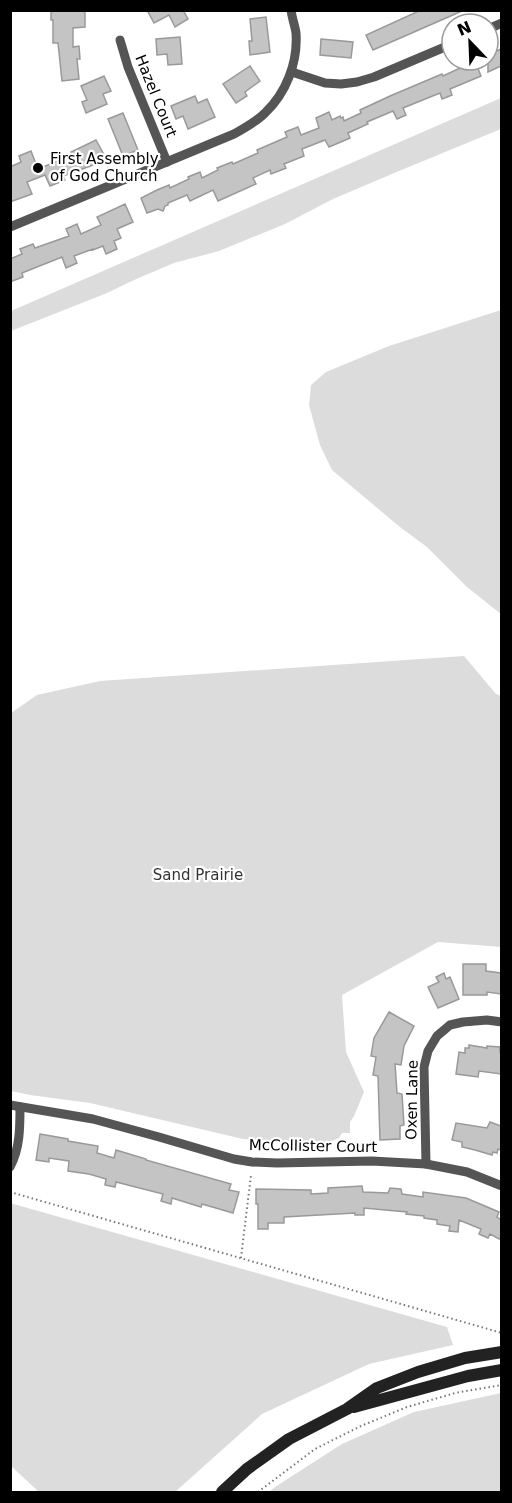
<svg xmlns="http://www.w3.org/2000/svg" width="512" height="1503" font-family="'DejaVu Sans',sans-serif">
<rect width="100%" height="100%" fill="#fff"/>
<g fill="#dcdcdc">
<path d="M501,98V129L399,171L333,199L285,224L219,251L174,263L134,280L107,293L11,331V311Z"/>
<path d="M501,310H502L501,614L467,587L427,547L400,527L332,470L320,445L309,405L311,385L326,372L389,346Z"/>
<path d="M464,656L496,694L501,696V947L438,942L342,995L346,1052L364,1092L354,1116L350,1122V1133H342L339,1138L330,1142H289L243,1139L90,1103L30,1095L11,1091V713L37,695L100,681Z"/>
<path d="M10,1203L447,1327L453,1345L369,1364L262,1414L175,1492H39L11,1466Z"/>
<path d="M501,1393V1492H269L275,1487L342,1444L414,1412Z"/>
</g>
<g fill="#c4c4c4" stroke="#999" stroke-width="1.5">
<path d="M51,10H85V27L73,28V47L79,46L80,59H77L79,79L62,81L58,43H53V20H51Z"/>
<path d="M147,10H183L188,19L175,27L169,15L154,23Z"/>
<path d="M421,10L462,11L373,50L366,35Z"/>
<path d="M266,17L270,52L250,55L249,41H252L250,19Z"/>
<path d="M180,37L182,64L168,65L167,54L157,55L156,39Z"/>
<path d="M321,39L353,42L351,58L320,55Z"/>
<path d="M501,49V66L488,72V55Z"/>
<path d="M475,61L481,76L450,89L452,95L442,99L440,93L403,108L406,115L397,119L393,111L367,122L368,124L348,133L350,138L329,147L325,140L302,149L304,156L284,164L286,168L271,174L270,170L253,178L256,184L218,201L213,190L190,201L187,195L168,203V205L165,206L163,211L158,209L147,213L141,198L157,190L169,185L170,188L189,179L188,177L200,172L202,178L218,170L217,168L232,162L233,164L258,153L257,150L287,137L285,132L298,127L301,135L319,128L316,118L329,112L332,120L340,116L341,118L343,117L344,121L361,113L360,110L390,96L442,74L443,76Z"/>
<path d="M250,66L260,81L245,92L247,96L236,103L223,84Z"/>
<path d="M104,76L111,91L103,94L107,104L86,113L82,102L87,100L81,86Z"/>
<path d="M195,96L198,103L207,99L215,117L188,129L183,116L176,119L171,106Z"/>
<path d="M123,113L138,150L123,156L108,119Z"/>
<path d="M96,140L107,160L63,176L65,180L50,186L45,175L27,182L32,194L10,202V167L21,162L19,156L31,151L38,169L73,155L71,152Z"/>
<path d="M125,204L133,222L117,229L121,238L114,241L117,249L106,254L103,246L93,250V249L74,256L77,263L66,268L62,257L22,273L23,277L10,282V259L22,254L20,249L33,244L35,248L69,236L66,229L77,224L81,234L101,225L97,217Z"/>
<path d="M463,964H486V971L501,973V994L487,992V995H463Z"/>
<path d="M444,973L446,979L450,977L459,999L438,1008L428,987L439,982L436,977Z"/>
<path d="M389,1012L414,1026L404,1046L401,1065L395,1064L397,1093L402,1094L404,1125L400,1126V1139L380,1140L378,1076L373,1075L376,1057L371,1056L374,1038Z"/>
<path d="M469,1045L487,1048V1046L500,1047V1052H501V1074L479,1071L478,1077L456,1074L459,1052L465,1053V1048H469Z"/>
<path d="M490,1122L501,1126V1150L498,1149L497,1153L493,1152L492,1155L475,1150L462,1147V1142L452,1140L456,1123L487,1128Z"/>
<path d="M40,1134L68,1139V1141L98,1146L97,1153L114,1158L116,1150L146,1159V1160L231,1184L229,1190L239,1192L233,1213L202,1204L201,1207L172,1198L171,1204L161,1201L163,1194L116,1182L115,1187L105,1185L106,1179L89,1174L68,1171L69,1161L49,1158V1162L36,1160Z"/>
<path d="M362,1186L363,1192L388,1193L390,1188L401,1189L402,1194L423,1197V1192L466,1198L499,1212L497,1217L501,1220V1240L490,1234L488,1238L479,1234L481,1229L459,1220L458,1232L449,1231L450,1226L437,1224V1220L424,1218V1216L406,1214L407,1212L364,1208V1215H355V1213L284,1217V1223H268V1229H258V1204H256V1189L311,1190V1194L328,1193V1188Z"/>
</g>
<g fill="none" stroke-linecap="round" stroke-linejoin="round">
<g stroke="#777" stroke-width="2" stroke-dasharray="1.5 3" stroke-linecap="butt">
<path d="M10,1192L502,1333"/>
<path d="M241,1258L251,1175"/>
<path d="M258,1492L315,1449L361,1426L407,1407L455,1393L502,1385"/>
</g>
<g stroke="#555" stroke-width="9">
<path d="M488,29L502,23"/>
<path d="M120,40L128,67L167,162"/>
<path d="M292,72L325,83L341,84L357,82L374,77L452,44"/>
<path d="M10,227L234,134C245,128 256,122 265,113C286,93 298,63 296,33C295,26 292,18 291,10"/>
<path d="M10,1105L93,1119L159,1137L234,1159L252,1162L277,1163L372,1161L426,1164L467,1172L502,1186"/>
<path d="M426,1164L424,1067L428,1051L437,1036L450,1025L463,1022L487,1020L502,1022"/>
<path d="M10,1167C20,1149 20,1127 20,1107"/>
</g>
<g stroke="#222" stroke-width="12">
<path d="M354,1407L468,1376L502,1370"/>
<path d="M222,1492L247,1469L289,1439L347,1409L377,1388L418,1372L465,1358L502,1352"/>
</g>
</g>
<circle fill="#000" stroke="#fff" stroke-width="2" cx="38" cy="168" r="6"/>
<g text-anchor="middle" stroke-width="4.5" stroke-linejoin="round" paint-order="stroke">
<g font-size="15" fill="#000" stroke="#fff">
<text transform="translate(156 96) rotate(68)" y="5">Hazel Court</text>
<text transform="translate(412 1100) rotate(-89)" y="5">Oxen Lane</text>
<text transform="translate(313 1146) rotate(1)" y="5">McCollister Court</text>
</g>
<g font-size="15" fill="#000" stroke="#fff" text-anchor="start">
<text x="50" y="164">First Assembly<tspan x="50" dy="17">of God Church</tspan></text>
</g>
<g font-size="15" fill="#333" stroke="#fff">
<text x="198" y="880">Sand Prairie</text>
</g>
</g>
<rect width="512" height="1503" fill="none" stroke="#000000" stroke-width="24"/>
<g transform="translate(470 42) rotate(337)"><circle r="28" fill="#ffffff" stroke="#999999" stroke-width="1.5"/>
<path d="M0-4.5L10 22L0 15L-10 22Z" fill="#000000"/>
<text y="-9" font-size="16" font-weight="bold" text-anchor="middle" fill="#000000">N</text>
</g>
</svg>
